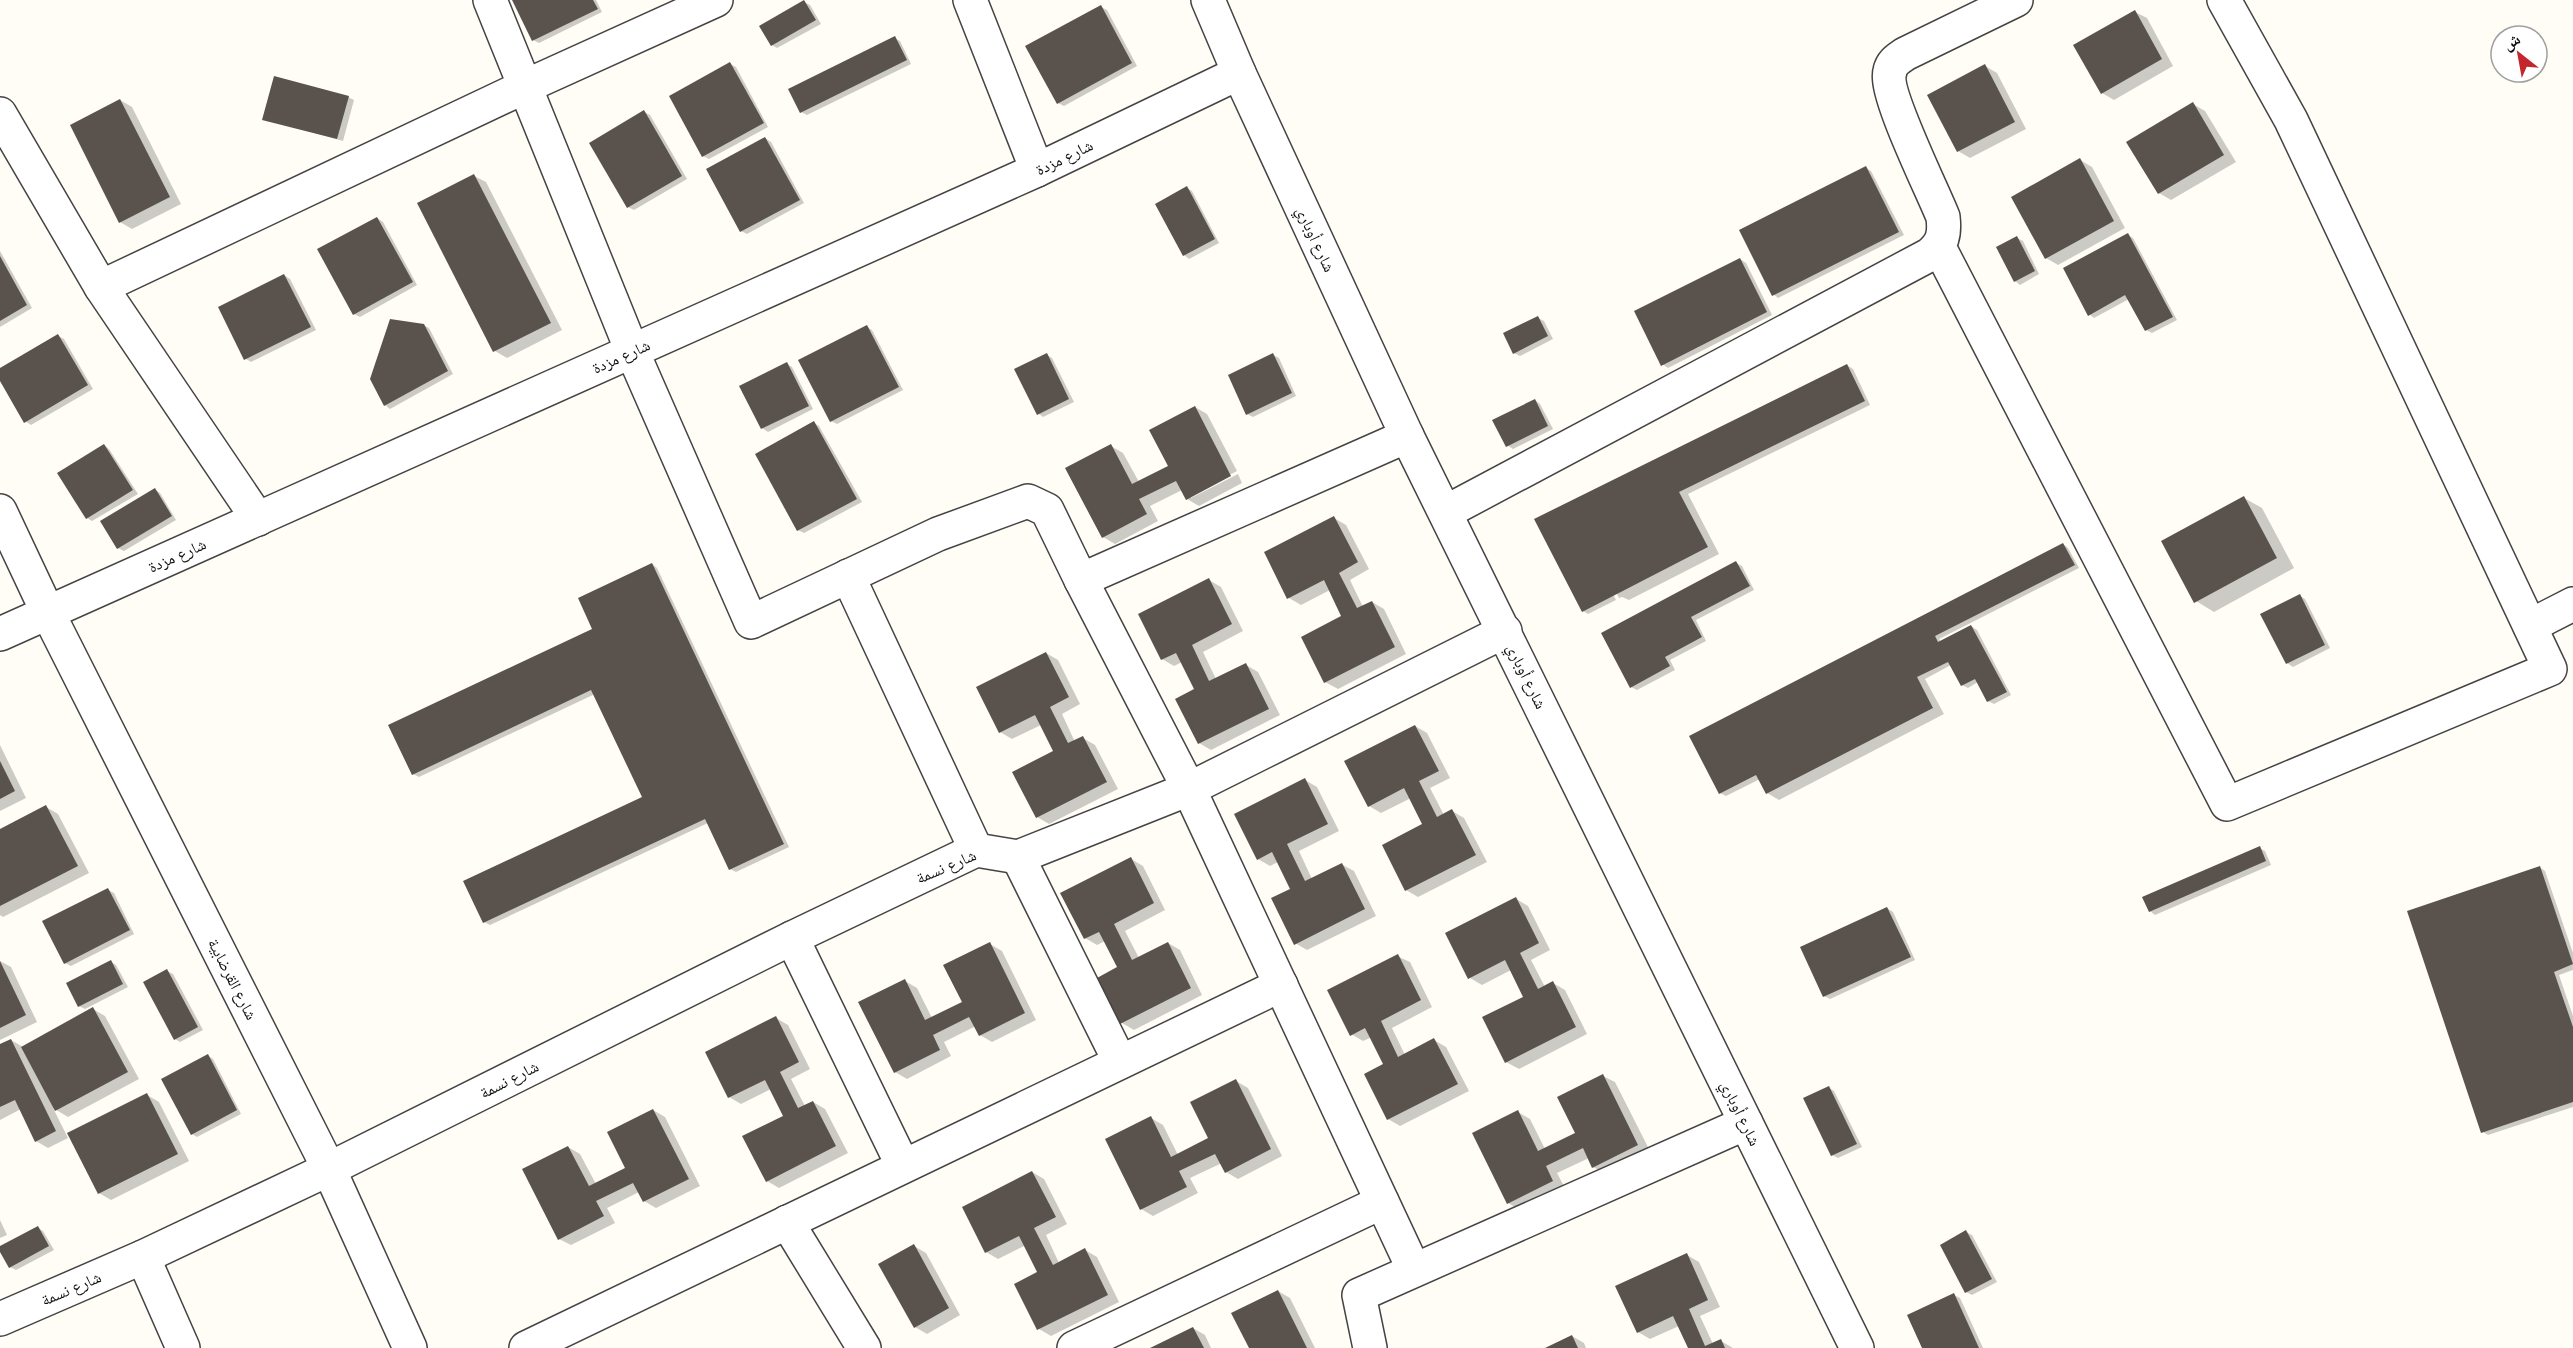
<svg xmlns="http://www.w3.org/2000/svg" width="2573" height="1348" font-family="'Roboto Serif','Noto Naskh Arabic',serif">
<rect width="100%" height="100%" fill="#fffdf5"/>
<g fill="#0003">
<path d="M513,0H596L602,12L539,43L533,40Z"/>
<path d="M804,2L810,5L821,24L777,48L772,45Z"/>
<path d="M1101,7L1107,10L1137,66L1064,106L1058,103Z"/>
<path d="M2135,12L2147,18L2173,66L2114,100L2102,93Z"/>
<path d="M894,38L900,41L911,64L807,115L801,112Z"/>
<path d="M730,64L736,67L768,127L709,159L703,156Z"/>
<path d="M1985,66L1997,73L2026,129L1970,158L1958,151Z"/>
<path d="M348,97L354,100L343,141L264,119Z"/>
<path d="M120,100L132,107L181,204L132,229L120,222Z"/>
<path d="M2193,104L2205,111L2236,162L2171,200L2159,193Z"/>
<path d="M644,112L650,115L687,179L634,210L628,207Z"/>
<path d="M765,138L771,142L804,203L747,234L741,231Z"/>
<path d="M2080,160L2092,167L2125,228L2058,265L2046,258Z"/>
<path d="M1866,168L1871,171L1904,235L1778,298L1773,294Z"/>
<path d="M474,176L486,182L562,330L507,358L495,351Z"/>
<path d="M1187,188L1192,191L1219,243L1189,259L1184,255Z"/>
<path d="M377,218L383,222L417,285L360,317L354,314Z"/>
<path d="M2128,235L2133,238L2177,320L2152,333L2146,330L2129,299L2094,318L2089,314Z"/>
<path d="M2017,238L2023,241L2039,274L2020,285L2015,281Z"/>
<path d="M0,251L32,308L0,327Z"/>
<path d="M1740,259L1746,263L1772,315L1668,368L1662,364Z"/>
<path d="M284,275L290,279L316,330L251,362L246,359Z"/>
<path d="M1538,318L1544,321L1553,339L1520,356L1514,353Z"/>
<path d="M423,325L429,328L453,374L390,409L385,405Z"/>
<path d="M867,327L872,330L903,390L837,424L831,421Z"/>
<path d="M58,336L64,339L93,389L31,425L25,421L0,378V369Z"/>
<path d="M1047,355L1052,358L1074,402L1043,417L1038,413Z"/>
<path d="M1273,355L1279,358L1296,396L1253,417L1247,414Z"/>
<path d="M787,364L792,367L813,409L768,432L762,428Z"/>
<path d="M1847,365L1853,369L1870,405L1688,494L1719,554L1629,600L1622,597L1619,598L1572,506H1569L1616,600L1588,614L1583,611L1536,520Z"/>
<path d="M1535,400L1540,404L1553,429L1513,449L1507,445Z"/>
<path d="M1195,407L1207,414L1237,471L1191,495V498L1238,474L1242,483L1199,506L1187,499L1182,490L1150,506L1158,521L1115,544L1103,537L1111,446L1123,453L1139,482L1170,467Z"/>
<path d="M814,423L819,426L862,502L804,533L798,530Z"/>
<path d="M104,445L109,449L138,494L92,521L87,518Z"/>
<path d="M155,490L160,493L176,520L124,551L118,548Z"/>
<path d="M2244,498L2262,508L2294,568L2214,612L2196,601Z"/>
<path d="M1334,518L1346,525L1369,569L1350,580L1363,607L1372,602L1384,609L1406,654L1338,689L1325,682L1343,617L1330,590L1301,605L1289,598Z"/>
<path d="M2063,544L2068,548L2079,568L1939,639L1941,642L1971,626L1977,630L2011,695L1994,704L1988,701L1978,682L1968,688L1962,685L1951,665L1925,679L1944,714L1779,800L1767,793L1760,779L1726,796L1720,793L1691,737Z"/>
<path d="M1736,563L1742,566L1754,590L1696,620L1706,641L1670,660L1675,670L1637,690L1631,687Z"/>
<path d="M652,564L657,568L789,847L736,872L730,869L708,823L490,925L484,922L644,798L595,694L419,777L413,774L594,629Z"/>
<path d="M1209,580L1221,587L1243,631L1203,652L1216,679L1246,665L1258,672L1280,715L1211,750L1199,743L1196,689L1182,662L1174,666L1162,659Z"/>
<path d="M2300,596L2305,599L2330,648L2293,667L2287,663Z"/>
<path d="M1046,653L1058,660L1080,704L1062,714L1075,742L1083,738L1095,745L1118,789L1049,824L1037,817L1055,752L1041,725L1012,739L1000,732Z"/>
<path d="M1415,726L1427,733L1450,778L1430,788L1444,815L1452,811L1464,818L1487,862L1418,897L1406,890L1424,825L1411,798L1381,813L1369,806Z"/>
<path d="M0,745L26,798L0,811Z"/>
<path d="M1305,780L1317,787L1339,831L1299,851L1312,879L1341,864L1354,871L1376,916L1307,950L1295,943L1292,889L1278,862L1270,866L1258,859Z"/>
<path d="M46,807L58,814L89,873L3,917L0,915V831Z"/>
<path d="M2259,848L2265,851L2271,865L2155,915L2150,911Z"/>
<path d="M1131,859L1143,866L1165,910L1125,931L1139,958L1168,943L1180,950L1202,995L1134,1030L1122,1023L1119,968L1105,941L1097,945L1085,938Z"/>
<path d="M2539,867L2545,871L2573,953V970L2559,975L2573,1016V1107L2488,1135L2483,1132Z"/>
<path d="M108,890L114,893L134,934L71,966L65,963Z"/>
<path d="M1516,899L1528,906L1550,950L1531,960L1545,987L1553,983L1565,990L1587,1034L1519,1069L1506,1062L1525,997L1511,970L1482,985L1470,978Z"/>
<path d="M1887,908L1893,912L1915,960L1830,999L1824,996Z"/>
<path d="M990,944L1002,951L1036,1020L992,1042L980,1035L976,1026L944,1042L951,1056L907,1079L895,1072L905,981L917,988L932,1018L964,1002Z"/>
<path d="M1397,956L1410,962L1432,1007L1392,1028L1405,1055L1434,1040L1446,1047L1469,1091L1400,1126L1388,1119L1385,1065L1372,1037L1363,1041L1351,1034Z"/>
<path d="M0,961L11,967L37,1022L0,1040Z"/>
<path d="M111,962L116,965L128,987L85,1009L79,1006Z"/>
<path d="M167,971L173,974L203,1030L180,1042L175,1039Z"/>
<path d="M93,1009L105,1016L139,1079L68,1117L53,1108L68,1138L48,1148L36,1141L21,1109L0,1120V1046L11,1040L23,1047Z"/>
<path d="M776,1018L788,1025L810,1069L791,1079L805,1106L813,1102L825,1109L848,1153L779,1188L767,1181L785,1117L771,1089L741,1104L729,1097Z"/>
<path d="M208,1056L213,1059L241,1114L197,1137L192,1134Z"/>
<path d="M1603,1076L1615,1082L1650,1151L1605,1173L1593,1167L1589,1158L1557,1173L1565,1188L1520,1210L1508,1203L1518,1112L1530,1119L1545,1149L1577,1134Z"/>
<path d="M1236,1081L1248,1088L1282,1156L1238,1179L1226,1172L1222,1163L1190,1178L1198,1193L1153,1216L1141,1209L1151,1118L1163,1125L1178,1155L1210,1139Z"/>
<path d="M1829,1088L1834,1091L1862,1147L1838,1158L1832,1155Z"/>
<path d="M147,1095L159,1102L189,1161L111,1200L99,1193Z"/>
<path d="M653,1110L665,1117L700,1186L656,1208L644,1201L639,1192L607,1208L615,1223L571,1245L559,1239L568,1147L580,1154L596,1184L627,1169Z"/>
<path d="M1032,1172L1044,1179L1067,1224L1046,1235L1059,1263L1085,1250L1097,1257L1119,1302L1051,1336L1039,1329V1273L1026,1245L998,1259L986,1252Z"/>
<path d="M0,1220L7,1235L0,1238Z"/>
<path d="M38,1228L43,1231L54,1250L16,1270L10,1267L0,1248Z"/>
<path d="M1966,1232L1972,1235L1997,1282L1972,1295L1966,1292Z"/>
<path d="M914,1246L926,1253L960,1315L927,1334L915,1327Z"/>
<path d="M1687,1255L1699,1262L1720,1307L1700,1316L1713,1344L1721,1341L1733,1348H1689L1679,1326L1650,1339L1638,1332Z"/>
<path d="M1278,1291L1290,1298L1315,1348H1251Z"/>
<path d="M1954,1295L1960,1298L1983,1348H1923Z"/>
<path d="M1193,1328L1205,1335L1211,1348H1153Z"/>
<path d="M1572,1336L1584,1343L1586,1348H1548Z"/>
</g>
<g fill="#5a524d">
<path d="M512,0H593L598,9L532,41Z"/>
<path d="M804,0L816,20L771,46L759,26Z"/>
<path d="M1101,5L1132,63L1057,104L1025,46Z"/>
<path d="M2135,10L2162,59L2101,94L2073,45Z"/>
<path d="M895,36L907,60L800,113L788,89Z"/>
<path d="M730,62L764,123L702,157L669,96Z"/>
<path d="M1985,64L2015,122L1957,152L1927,95Z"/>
<path d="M274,76L349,96L337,139L262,120Z"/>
<path d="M120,99L170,197L119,223L70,125Z"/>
<path d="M2193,102L2224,155L2158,194L2126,142Z"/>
<path d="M644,110L682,176L627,208L589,143Z"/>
<path d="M765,137L800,200L740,232L706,169Z"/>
<path d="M2080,158L2114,221L2045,259L2011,197Z"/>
<path d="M1866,166L1899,232L1772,296L1739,230Z"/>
<path d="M474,174L551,323L493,352L417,203Z"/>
<path d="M1187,186L1215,239L1183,256L1155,204Z"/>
<path d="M377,217L413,282L353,315L317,249Z"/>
<path d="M2128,233L2173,317L2145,331L2125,295L2088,316L2063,268Z"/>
<path d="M2017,236L2035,271L2014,282L1996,247Z"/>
<path d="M0,256L27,305L0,321Z"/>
<path d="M1740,258L1767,312L1661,366L1634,311Z"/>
<path d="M284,274L311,327L244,360L218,307Z"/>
<path d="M1538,316L1548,336L1513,354L1503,333Z"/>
<path d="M390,319L424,324L448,371L384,406L370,379Z"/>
<path d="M867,325L899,387L830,422L798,360Z"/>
<path d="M58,334L88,385L24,423L0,381V368Z"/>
<path d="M1047,353L1069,399L1037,415L1014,369Z"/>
<path d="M1273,353L1292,393L1246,415L1228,375Z"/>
<path d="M787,362L809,406L761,429L739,386Z"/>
<path d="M1847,364L1865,401L1679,492L1708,547L1582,612L1534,519Z"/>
<path d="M1535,399L1548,426L1506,447L1492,420Z"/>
<path d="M1195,406L1231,476L1186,500L1176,481L1139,499L1147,514L1102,538L1065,468L1111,444L1132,484L1168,466L1149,430Z"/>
<path d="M814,421L857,499L797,531L755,454Z"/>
<path d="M104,444L133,490L86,519L57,473Z"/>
<path d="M155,488L172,516L117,549L100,521Z"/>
<path d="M2244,496L2277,558L2194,603L2161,541Z"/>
<path d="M1334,516L1358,562L1339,573L1357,608L1372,601L1395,647L1324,683L1301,637L1341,616L1324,580L1287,599L1264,552Z"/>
<path d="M2063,543L2075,565L1935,636L1938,642L1971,625L2007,692L1987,702L1975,679L1961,686L1948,662L1917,677L1933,708L1766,794L1756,775L1719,794L1689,736Z"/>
<path d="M1736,561L1750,586L1691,617L1702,637L1665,657L1670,666L1630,688L1601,633Z"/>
<path d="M652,563L784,844L729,870L705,819L483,923L463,881L642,797L591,690L412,775L388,725L592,629L578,598Z"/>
<path d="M1209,578L1232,624L1192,645L1209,681L1246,663L1269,709L1198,744L1175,699L1194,689L1176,653L1161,660L1138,614Z"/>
<path d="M2300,594L2325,645L2286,664L2260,614Z"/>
<path d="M1046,652L1069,697L1050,707L1068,743L1083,736L1107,782L1036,818L1012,772L1053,751L1035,715L999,733L976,687Z"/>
<path d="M1415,725L1439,771L1419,781L1437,817L1452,809L1476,855L1405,891L1382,845L1422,824L1404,788L1368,807L1344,761Z"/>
<path d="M0,761L15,791L0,799Z"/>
<path d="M1305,778L1328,824L1287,844L1305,881L1342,863L1365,909L1294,945L1271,898L1290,889L1272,852L1257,860L1234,814Z"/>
<path d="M46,805L78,866L0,906V829Z"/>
<path d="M2260,846L2266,861L2149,912L2142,897Z"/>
<path d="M1131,857L1154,903L1114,924L1132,960L1168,942L1191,988L1120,1024L1097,978L1117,967L1099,932L1084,939L1060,893Z"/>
<path d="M2540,866L2573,964L2554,972L2573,1027V1102L2481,1133L2407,911Z"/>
<path d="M108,888L130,930L64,964L42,921Z"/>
<path d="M1516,897L1539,943L1520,953L1538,989L1553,981L1576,1027L1505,1063L1482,1017L1523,997L1505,960L1468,979L1445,933Z"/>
<path d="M1887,907L1911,957L1823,997L1800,947Z"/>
<path d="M990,942L1025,1013L979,1036L969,1017L933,1035L940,1050L894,1073L858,1002L905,979L925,1020L962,1002L943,965Z"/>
<path d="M1398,954L1421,1000L1381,1021L1398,1057L1434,1038L1458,1084L1387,1120L1364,1074L1383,1064L1365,1028L1350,1036L1327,990Z"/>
<path d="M111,960L123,984L78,1007L66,983Z"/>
<path d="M0,961L26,1015L0,1028Z"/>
<path d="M167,969L198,1027L174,1040L143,982Z"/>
<path d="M93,1007L128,1072L55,1111L21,1047Z"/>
<path d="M776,1016L799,1062L780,1072L798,1108L813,1101L836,1146L766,1182L742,1136L783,1116L765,1080L728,1098L705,1052Z"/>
<path d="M11,1039L56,1131L35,1142L15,1100L0,1107V1044Z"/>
<path d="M208,1054L237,1110L191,1135L161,1079Z"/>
<path d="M1603,1074L1638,1145L1592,1168L1583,1148L1546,1166L1553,1181L1507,1204L1472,1133L1518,1110L1538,1151L1575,1133L1557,1097Z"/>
<path d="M1236,1079L1271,1149L1225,1173L1215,1154L1179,1171L1187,1187L1140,1210L1105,1139L1151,1116L1171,1157L1208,1138L1190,1102Z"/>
<path d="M1829,1086L1857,1144L1831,1156L1803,1098Z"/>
<path d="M147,1093L178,1154L98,1194L67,1133Z"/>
<path d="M653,1109L689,1179L643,1202L633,1183L596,1201L604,1216L558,1240L522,1169L568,1146L589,1186L625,1168L607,1132Z"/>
<path d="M1032,1171L1056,1217L1034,1228L1053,1265L1085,1248L1108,1295L1037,1330L1014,1284L1037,1272L1019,1236L985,1253L962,1207Z"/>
<path d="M38,1226L49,1246L9,1268L0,1252V1246Z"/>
<path d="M1966,1230L1992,1279L1965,1293L1940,1245Z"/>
<path d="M914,1244L949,1308L914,1328L878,1264Z"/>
<path d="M1687,1253L1708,1300L1689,1309L1705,1346L1721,1339L1725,1348H1688L1673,1316L1637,1333L1615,1286Z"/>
<path d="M1278,1290L1307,1348H1249L1231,1313Z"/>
<path d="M1954,1293L1979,1348H1922L1907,1315Z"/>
<path d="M1193,1327L1204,1348H1150Z"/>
<path d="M1572,1335L1578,1348H1545Z"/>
</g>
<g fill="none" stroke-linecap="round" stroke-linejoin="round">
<defs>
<g id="minor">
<path d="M490,0L632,351L751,622L938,534L1028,501L1047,510L1081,580L1407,436"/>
<path d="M970,0L1037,170"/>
<path d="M1208,0L1239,73L1407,436L1857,1348"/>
<path d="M0,114L101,287"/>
<path d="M1939,247L2227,804L2550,669L2291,120L2224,0"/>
<path d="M0,511L48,613L329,1169L410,1348"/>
<path d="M1446,512L1929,255C1943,244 1945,234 1943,217C1933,191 1883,92 1890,71C1892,62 1898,59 1905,54L2016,0"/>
<path d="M258,519L101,287L524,87L716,0"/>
<path d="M848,576L976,850"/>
<path d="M1081,580L1189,789L1414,1270"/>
<path d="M2530,626L2573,604"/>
<path d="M0,634L1037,170L1239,73"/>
<path d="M1018,857L1189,789L1505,631"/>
<path d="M1018,857L1120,1062"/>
<path d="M792,938L903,1166"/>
<path d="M787,1222L864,1348"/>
<path d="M143,1257L183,1348"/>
<path d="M0,1319L143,1257L329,1169L792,938L976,850L1018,857"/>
<path d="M526,1348L1281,985"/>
<path d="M1074,1348L1382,1202"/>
<path d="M1370,1348L1359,1295L1746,1123"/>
</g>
</defs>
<use href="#minor" stroke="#444" stroke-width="36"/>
<use href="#minor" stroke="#fff" stroke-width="33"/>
</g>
<g text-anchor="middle" stroke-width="6" stroke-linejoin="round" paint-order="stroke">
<g font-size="16" fill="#111" stroke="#fff">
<text transform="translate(1064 157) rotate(-26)" y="6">شارع مزدة</text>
<text transform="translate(1316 239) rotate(65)" y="6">شارع أوباري</text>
<text transform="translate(621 356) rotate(-24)" y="6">شارع مزدة</text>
<text transform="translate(177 555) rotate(-24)" y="6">شارع مزدة</text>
<text transform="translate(1527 676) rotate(64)" y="6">شارع أوباري</text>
<text transform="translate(946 866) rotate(-23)" y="6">شارع نسمة</text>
<text transform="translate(233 979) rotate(63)" y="6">شارع القرضابية</text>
<text transform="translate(509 1079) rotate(-27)" y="6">شارع نسمة</text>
<text transform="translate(1741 1113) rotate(64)" y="6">شارع أوباري</text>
<text transform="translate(71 1288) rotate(-23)" y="6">شارع نسمة</text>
</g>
</g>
<g transform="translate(2519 54) rotate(329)"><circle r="28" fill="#ffffff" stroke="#a0a0a0" stroke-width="1.5"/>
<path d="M0-4.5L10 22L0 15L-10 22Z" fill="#c4262e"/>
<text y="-9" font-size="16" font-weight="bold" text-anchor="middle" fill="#111111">ش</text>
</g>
</svg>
